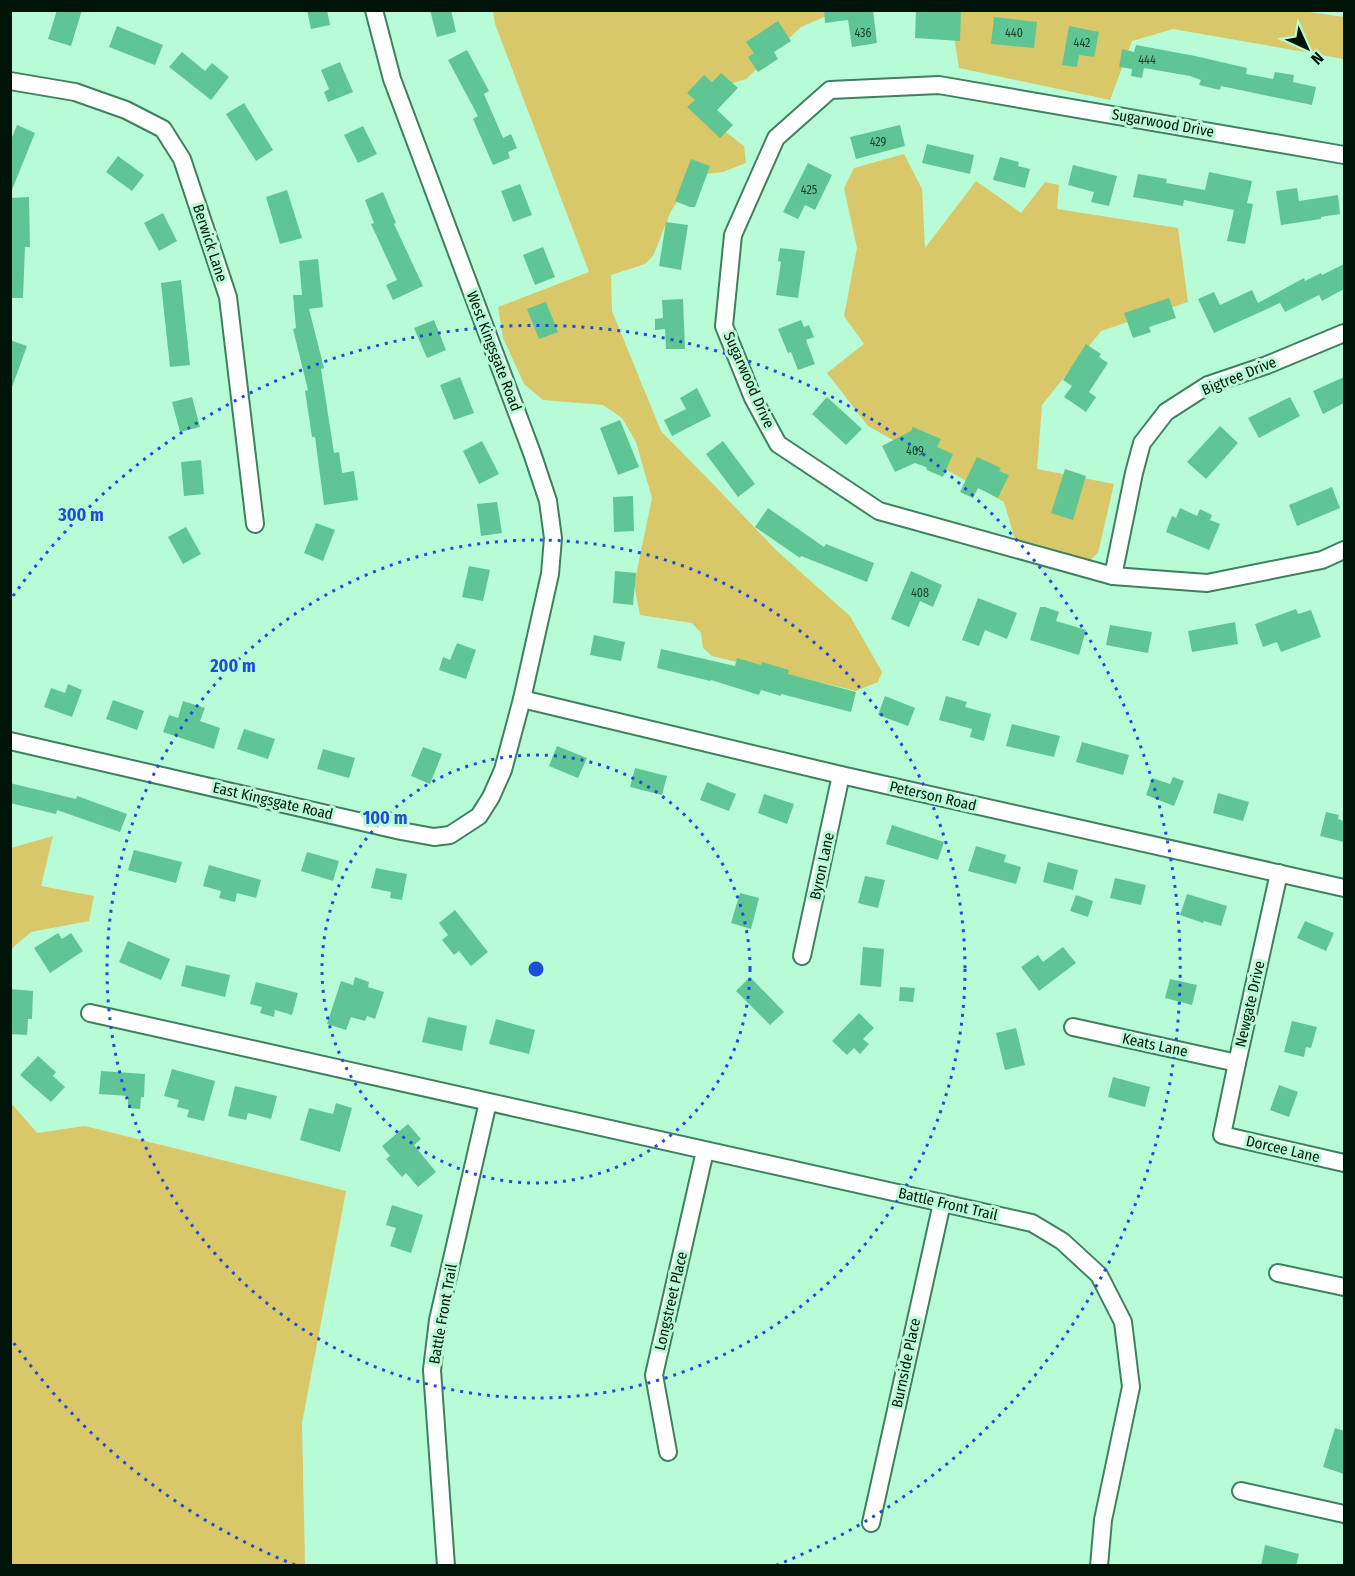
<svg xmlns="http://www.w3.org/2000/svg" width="1355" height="1576" font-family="'Fira Sans Condensed',sans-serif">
<rect width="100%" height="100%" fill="#b7fcd6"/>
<g fill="#d8c86a">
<path d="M493,11H838L801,27L746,79L714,89L709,119L744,146L746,163L723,172L695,175L671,211L653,256L645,264L611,275L612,311L661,431L713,484L777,551L850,616L882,672L878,682L856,691L712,656L703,648L701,633L692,623L640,615L634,585L652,498L636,442L622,418L603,405L543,400L524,384L503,338L498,307L589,272L495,24Z"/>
<path d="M940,11H1302L1344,17V59L1173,29L1132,41L1110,100L959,68L951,17Z"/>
<path d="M904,154L922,189L925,248L976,181L1021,213L1045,182L1059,185L1057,209L1178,228L1188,302L1101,331L1042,405L1037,469L1114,484L1098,553L1088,562L1017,547L1004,502L868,426L827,373L864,344L844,316L857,248L844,188L854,168Z"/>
<path d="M53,836L41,886L94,896L89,921L31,932L11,949V848Z"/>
<path d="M11,1103L37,1133L85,1126L346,1191L302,1423L305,1565H11Z"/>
</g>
<g fill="#5fc693">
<path d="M57,10H82L71,46L48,39Z"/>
<path d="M307,10H327L330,25L311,29Z"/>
<path d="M430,10H451L456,32L437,37Z"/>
<path d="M824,10H873L877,43L852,47L848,20L825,23Z"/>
<path d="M916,10H961L960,41L915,38Z"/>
<path d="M994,17L1037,22L1034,48L991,44Z"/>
<path d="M778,21L791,41L774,52L778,59L758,72L748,57L754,53L746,42Z"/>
<path d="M117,26L163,45L155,65L109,47Z"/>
<path d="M1069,26L1099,32L1094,57L1079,55L1077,67L1062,65Z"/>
<path d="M1136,45L1195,56L1247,68L1246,74L1273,79L1275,72L1294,75L1293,82L1316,87L1312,105L1221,86L1220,90L1199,85L1201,80L1190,76L1144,68L1142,78L1131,76L1132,69L1119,67L1122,49L1134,52Z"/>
<path d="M467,50L489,91L484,94L503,138L511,134L517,148L508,152L510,158L493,165L473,119L478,116L448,60Z"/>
<path d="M182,52L205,71L212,63L229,77L211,100L169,67Z"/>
<path d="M340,62L353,92L328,102L324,92L329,89L321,70Z"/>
<path d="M721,73L738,88L717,110L733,125L720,138L687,107L695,100L687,93L704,75L712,82Z"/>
<path d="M244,103L273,150L256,161L226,114Z"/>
<path d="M17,125L35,133L11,192L10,142Z"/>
<path d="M900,125L905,146L856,159L850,137Z"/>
<path d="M363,126L377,154L358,163L344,135Z"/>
<path d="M927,144L974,155L970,174L922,163Z"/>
<path d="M118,156L144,175L132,191L106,172Z"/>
<path d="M1000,157L1019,162L1018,166L1030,169L1025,188L993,180Z"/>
<path d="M691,159L710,166L695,207H690L675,201Z"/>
<path d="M808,163L832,175L815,210L805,205L798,219L783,212Z"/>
<path d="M1073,165L1117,176L1109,206L1091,202L1094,192L1068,185Z"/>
<path d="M1209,172L1252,181L1247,203L1253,204L1245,244L1227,241L1234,210L1184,200L1183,206L1133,197L1138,174L1167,179L1166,183L1205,190Z"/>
<path d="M520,184L532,215L513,222L501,191Z"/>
<path d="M1297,188L1299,201L1338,195L1340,214L1321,217V219L1281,225L1276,191Z"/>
<path d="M287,190L302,238L280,244L266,197Z"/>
<path d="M383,192L396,223L394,224L423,286L393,300L386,285L397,280L371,224L374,223L365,200Z"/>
<path d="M29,197L30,247H25L23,298H10V198Z"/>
<path d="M163,213L177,241L159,251L144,223Z"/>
<path d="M666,222L688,225L681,270L659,266Z"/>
<path d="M543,247L555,277L535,285L523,255Z"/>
<path d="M780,248L805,251L798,298L776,295L781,262L778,261Z"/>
<path d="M318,259L323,307L309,309L324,368L321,369L334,453L339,452L342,473L354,471L358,500L324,505L315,437H312L305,391L308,390L293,329L296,328L293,295H302L299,261Z"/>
<path d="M1344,264V289L1322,301L1319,295L1285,312L1280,303L1214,333L1198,299L1214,292L1220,305L1252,290L1258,303L1304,278L1305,281L1321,273L1322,275Z"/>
<path d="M181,280L190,365L170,367L161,283Z"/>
<path d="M1169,298L1176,318L1149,327L1151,332L1133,338L1124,313Z"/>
<path d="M683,299L685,349H666L665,329L655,330V319L663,318L662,300Z"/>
<path d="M546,302L558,332L539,339L527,309Z"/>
<path d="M434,320L446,350L427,358L414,328Z"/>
<path d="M801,320L804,327L809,325L814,337L806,340L815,364L798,370L791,352L788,353L778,329Z"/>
<path d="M10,340L27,346L12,387H10Z"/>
<path d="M1086,344L1101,354L1099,357L1108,363L1089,392L1096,397L1086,412L1064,397L1072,386L1063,380Z"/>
<path d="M460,377L474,413L454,420L440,385Z"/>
<path d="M1344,377V403L1323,414L1313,391Z"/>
<path d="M697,388L711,416L672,436L664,420L686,409L680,398Z"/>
<path d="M192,397L200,427L180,432L172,402Z"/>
<path d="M827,397L862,429L846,445L812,414Z"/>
<path d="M1290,397L1300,416L1259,438L1248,418Z"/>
<path d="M620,420L639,467L618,475L600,428Z"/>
<path d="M1220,426L1238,443L1206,479L1187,462Z"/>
<path d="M913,427L941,439L937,447L953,454L943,477L927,470L926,467L915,463L895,472L882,446L911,431Z"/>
<path d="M482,441L499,474L479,484L463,451Z"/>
<path d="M723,441L755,484L738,497L706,454Z"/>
<path d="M977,457L1001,468L999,471L1009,475L998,498L978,488L973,498L960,492Z"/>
<path d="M201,460L204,494L184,496L181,462Z"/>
<path d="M1065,469L1086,476L1073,520L1051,513Z"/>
<path d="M1332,487L1340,508L1297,526L1289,505Z"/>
<path d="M633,496L634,531L614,532L613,497Z"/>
<path d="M497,502L502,533L481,536L477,504Z"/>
<path d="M768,508L824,547L826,544L874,563L867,582L801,556L800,558L755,527Z"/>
<path d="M1180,508L1197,516L1200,509L1212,515L1210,520L1220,524L1209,550L1166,532L1172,516L1176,518Z"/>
<path d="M316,523L335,530L323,561L304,553Z"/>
<path d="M186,527L201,554L183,564L168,537Z"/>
<path d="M469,566L490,570L483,601L462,597Z"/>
<path d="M615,571L636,573L633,605L613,603Z"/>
<path d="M911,571L942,585L933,607L920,601L909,627L891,619Z"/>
<path d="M978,598L1017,613L1007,639L985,630L979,646L962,640Z"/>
<path d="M1040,607H1045L1059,612L1056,621L1086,630L1079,655L1030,640Z"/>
<path d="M1296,609L1298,614L1311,610L1321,637L1281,652L1277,642L1263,647L1255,624Z"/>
<path d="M1235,622L1238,644L1192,652L1188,631Z"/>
<path d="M1110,625L1152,632L1148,653L1106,645Z"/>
<path d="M594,635L625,642L621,661L590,655Z"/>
<path d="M457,643L476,650L466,679L439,670L443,657L450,660Z"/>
<path d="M661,649L735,666L737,658L761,665L762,662L789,670L788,674L856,692L851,712L781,694V696L761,690L759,695L711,680L710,681L657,668Z"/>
<path d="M68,684L82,690L72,717L44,707L51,688L65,693Z"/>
<path d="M885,696L915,708L908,726L878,715Z"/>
<path d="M946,696L967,702L965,707L991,714L984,741L970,737L972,729L939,720Z"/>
<path d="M113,700L144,711L137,730L106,719Z"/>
<path d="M183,701L205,708L200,721L220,728L214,749L163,732L169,715L178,718Z"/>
<path d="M1012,724L1060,736L1054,757L1006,746Z"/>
<path d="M244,729L275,739L268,759L237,749Z"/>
<path d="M1082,742L1129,755L1123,775L1076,762Z"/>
<path d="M557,746L587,758L578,778L549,766Z"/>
<path d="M423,747L442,754L430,784L411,776Z"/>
<path d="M323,749L355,758L349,778L317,769Z"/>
<path d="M635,768L667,776L662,795L630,787Z"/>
<path d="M1173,777L1184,781L1174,806L1146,795L1152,778L1170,784Z"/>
<path d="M707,782L736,794L729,811L700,800Z"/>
<path d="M10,783L76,799L77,796L127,814L120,832L57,810L56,814L10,803Z"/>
<path d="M1218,793L1249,802L1243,821L1213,813Z"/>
<path d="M764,794L794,804L787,824L758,813Z"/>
<path d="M1326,812L1339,815L1338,819L1344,821V842L1320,836Z"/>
<path d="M892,825L944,842L938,860L886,844Z"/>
<path d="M976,846L1006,855L1004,862L1021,867L1016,884L968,871Z"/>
<path d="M134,850L182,862L176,883L128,870Z"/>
<path d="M307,852L339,861L333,881L301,871Z"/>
<path d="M1048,862L1078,870L1073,890L1043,882Z"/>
<path d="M209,865L261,880L256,898L237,893L235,902L219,898L221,891L203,886Z"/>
<path d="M376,868L407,874L402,900L390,898L391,892L371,888Z"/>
<path d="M865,876L885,880L878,908L858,903Z"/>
<path d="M1115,878L1146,885L1141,905L1110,898Z"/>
<path d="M740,893L759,898L751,929L731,923Z"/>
<path d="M1187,894L1227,906L1221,926L1204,921L1203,923L1180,915Z"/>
<path d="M1076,895L1093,901L1088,917L1070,911Z"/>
<path d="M455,910L488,952L471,966L459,951L454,955L442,940L448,935L439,923Z"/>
<path d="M1305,921L1334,933L1326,951L1297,938Z"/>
<path d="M58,933L62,939L71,933L83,951L50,973L34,948Z"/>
<path d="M128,941L170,959L161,980L119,962Z"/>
<path d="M863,947L884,949L881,987L860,985Z"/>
<path d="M1063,947L1076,963L1039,991L1021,967L1038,955L1043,962Z"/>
<path d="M186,965L230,975L225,997L181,986Z"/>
<path d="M355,977L369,982L368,987L384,992L375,1019L367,1016L365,1021L351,1017L346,1030L327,1024L341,981L353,985Z"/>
<path d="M750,977L784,1012L770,1025L736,991Z"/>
<path d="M1170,979L1197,985L1192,1005L1165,998Z"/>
<path d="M256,982L298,993L292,1015L275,1010L274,1017L260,1013L262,1007L250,1004Z"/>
<path d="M900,987L915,988L913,1002L899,1001Z"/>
<path d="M10,989L33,991L32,1019H28L27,1035L10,1034Z"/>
<path d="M859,1013L874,1028L863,1039L869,1044L860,1054L854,1048L847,1055L832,1041Z"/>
<path d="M428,1017L467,1026L462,1051L422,1042Z"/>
<path d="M496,1019L535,1030L529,1054L489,1044Z"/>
<path d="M1292,1021L1317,1027L1311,1048L1306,1047L1304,1057L1284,1052Z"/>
<path d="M1016,1028L1025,1065L1005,1070L996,1033Z"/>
<path d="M38,1056L56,1072L53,1076L65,1087L51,1102L20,1075Z"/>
<path d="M172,1069L215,1081L204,1121L187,1117L189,1110L177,1107L179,1100L164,1096Z"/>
<path d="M101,1071L145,1074L144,1097H141L140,1109L128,1108V1096L99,1094Z"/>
<path d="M1113,1077L1150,1087L1145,1107L1108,1097Z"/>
<path d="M1279,1085L1298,1092L1289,1117L1270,1110Z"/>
<path d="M235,1086L277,1096L271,1119L248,1113L246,1120L228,1116Z"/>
<path d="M336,1103L352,1108L340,1152L300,1140L309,1108L333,1114Z"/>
<path d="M408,1124L421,1139L414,1145L436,1172L418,1187L406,1173L402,1177L386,1159L390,1156L382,1146Z"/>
<path d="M392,1205L423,1215L411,1253L390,1246L396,1228L386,1225Z"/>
<path d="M1335,1428L1344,1431V1474L1323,1467Z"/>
<path d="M1265,1545L1299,1554L1296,1566H1261Z"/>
</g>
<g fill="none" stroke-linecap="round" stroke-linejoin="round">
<defs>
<g id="street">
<path d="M10,81L75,92L126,110L163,129L182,159L228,297L255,524"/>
<path d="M1344,155L939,85L830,90L776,138L733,235L724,326L753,398L778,444L879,511L1113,576L1207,583L1322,560L1344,550"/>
<path d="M1113,576L1134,473L1142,443L1166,412L1208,385L1267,365L1344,333"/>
<path d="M522,699L841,775L1344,888"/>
<path d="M10,741L401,831L434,837L450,835L479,816L491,797L503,770L522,699L550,574L553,538L548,501L532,453L392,79L374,10"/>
<path d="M1279,873L1237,1063L1222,1135L1344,1163"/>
<path d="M802,956L841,775"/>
<path d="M90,1013L1032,1223L1062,1241L1099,1275L1123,1322L1131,1387L1103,1520L1099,1566"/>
<path d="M1073,1027L1237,1063"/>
<path d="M1278,1273L1344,1287"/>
<path d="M668,1452L654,1375L705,1151"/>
<path d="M1241,1491L1344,1514"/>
<path d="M871,1523L942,1203"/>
<path d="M446,1566L432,1370L438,1320L488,1102"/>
</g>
</defs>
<use href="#street" stroke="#3e805f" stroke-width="20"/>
<use href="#street" stroke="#fff" stroke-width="16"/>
</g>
<g fill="none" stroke="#1d4ed8" stroke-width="3" stroke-dasharray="3 6">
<circle cx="536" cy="969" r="214"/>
<circle cx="536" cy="969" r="429"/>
<path d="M295 1565A643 643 0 0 1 13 1342M13 596A643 643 0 1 1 777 1565"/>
</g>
<g text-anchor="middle" stroke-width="6" stroke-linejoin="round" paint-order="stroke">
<g font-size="12" fill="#18402b">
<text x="863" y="37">436</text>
<text x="1014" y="37">440</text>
<text x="1082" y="47">442</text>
<text x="1147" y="64">444</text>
<text x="878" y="146">429</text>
<text x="809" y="194">425</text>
<text x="915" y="455">409</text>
<text x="920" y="597">408</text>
</g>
<g font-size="15" fill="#001408" stroke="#b7fcd6">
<text transform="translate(1163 123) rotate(10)" y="5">Sugarwood Drive</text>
<text transform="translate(210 243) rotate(72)" y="5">Berwick Lane</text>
<text transform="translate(494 351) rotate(69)" y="5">West Kingsgate Road</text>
<text transform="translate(1239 376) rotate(-22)" y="5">Bigtree Drive</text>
<text transform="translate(749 380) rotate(66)" y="5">Sugarwood Drive</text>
<text transform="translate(933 796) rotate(13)" y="5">Peterson Road</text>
<text transform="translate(273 801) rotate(13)" y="5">East Kingsgate Road</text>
<text transform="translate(822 866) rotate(-78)" y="5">Byron Lane</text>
<text transform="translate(1250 1004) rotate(-77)" y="5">Newgate Drive</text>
<text transform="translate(1155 1045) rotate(12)" y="5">Keats Lane</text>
<text transform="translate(1283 1149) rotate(13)" y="5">Dorcee Lane</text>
<text transform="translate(948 1204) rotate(13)" y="5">Battle Front Trail</text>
<text transform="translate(671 1301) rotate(-77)" y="5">Longstreet Place</text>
<text transform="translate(443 1314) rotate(-80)" y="5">Battle Front Trail</text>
<text transform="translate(906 1363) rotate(-78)" y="5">Burnside Place</text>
</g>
</g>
<circle cx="536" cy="969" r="9" fill="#1d4ed8" stroke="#b7fcd6" stroke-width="3"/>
<g font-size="18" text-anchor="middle" font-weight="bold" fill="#1d4ed8" stroke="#b7fcd6" stroke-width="6" stroke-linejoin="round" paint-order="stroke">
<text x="81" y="521">300 m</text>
<text x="233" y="672">200 m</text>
<text x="385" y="824">100 m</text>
</g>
<rect width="1355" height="1576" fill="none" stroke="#001408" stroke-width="24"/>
<g transform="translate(1307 48) rotate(135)" stroke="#b7fcd6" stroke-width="4.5" paint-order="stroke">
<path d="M0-4.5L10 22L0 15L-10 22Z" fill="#001408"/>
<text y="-9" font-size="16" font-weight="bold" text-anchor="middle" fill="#001408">N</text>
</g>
</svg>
